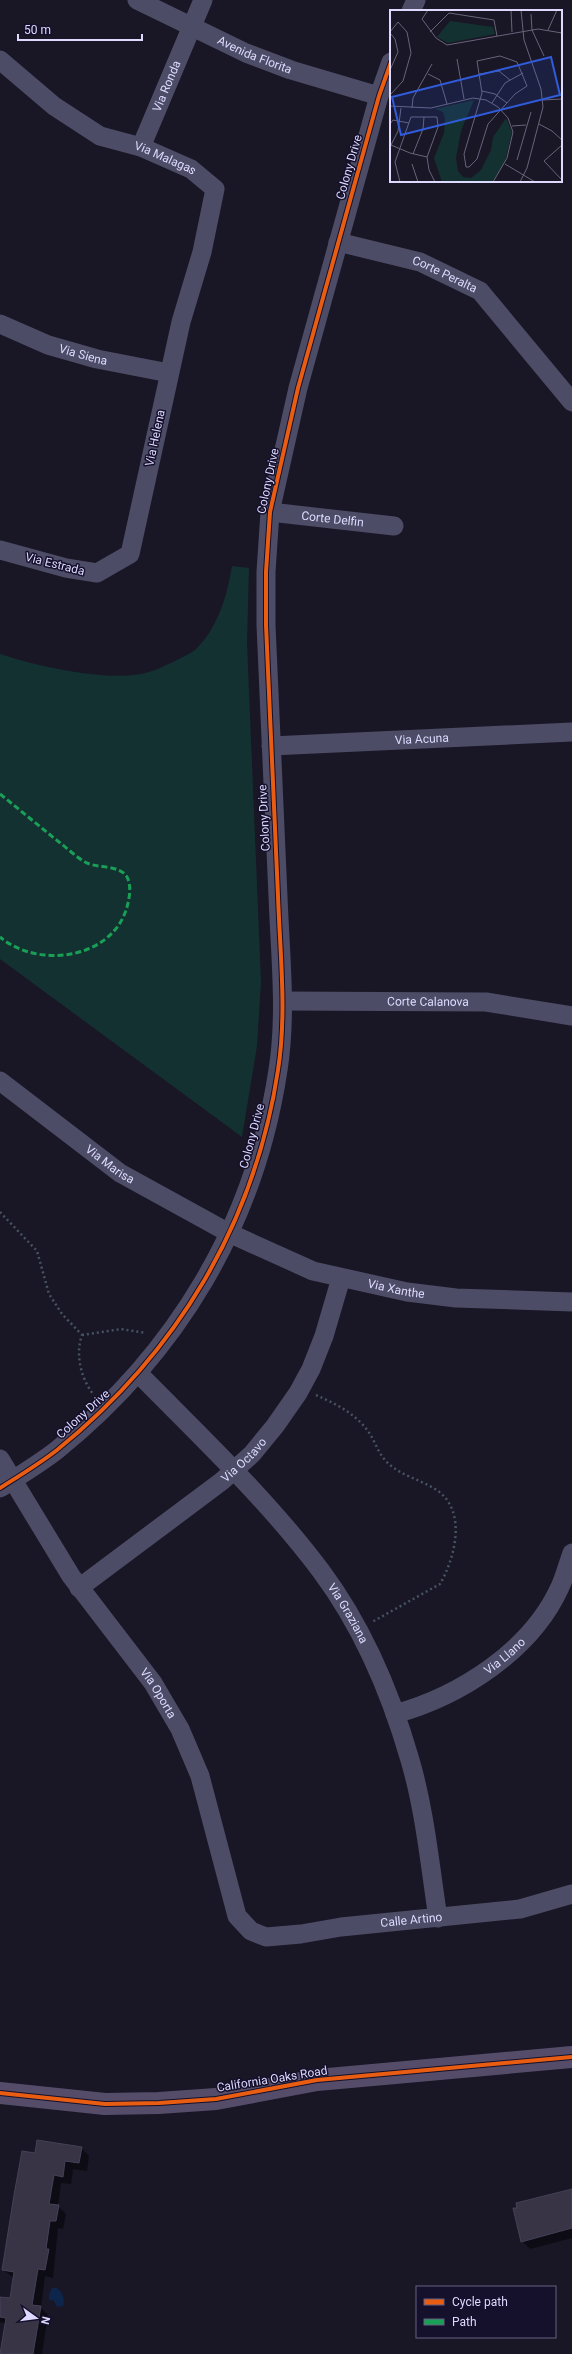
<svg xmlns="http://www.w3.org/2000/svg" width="572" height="2354" font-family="Roboto,sans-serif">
<rect width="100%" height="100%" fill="#191625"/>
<path fill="#143131" d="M232,566L249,568L247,643L261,982L257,1046L242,1137L0,959V654C36,666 103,681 141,674C153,672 164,666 175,661C182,657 193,653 198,647C219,625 227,595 232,566Z"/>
<path fill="#0d244b" d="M52,2288H57C62,2292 66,2299 63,2306L57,2307L54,2301L49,2300V2294Z"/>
<g fill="#0007">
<path d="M81,2148L89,2156L87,2171L73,2169L71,2184L61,2183L58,2206L66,2214L63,2229L58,2228L53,2278L45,2276L41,2308L48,2315L42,2354H0L6,2324L0,2322V2298L10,2299L14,2278L3,2270L36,2154Z"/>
<path d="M572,2189V2238L530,2249L522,2241L517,2204Z"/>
</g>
<g fill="#383446" stroke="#454158">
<path d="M37,2140L82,2147L79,2163L65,2161L63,2177L54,2175L49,2204L59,2205L56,2221H50L46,2249H49L45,2270L38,2269L32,2305L41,2306L33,2354H0L6,2318L0,2317V2297L10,2298L14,2272L2,2270L14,2195L22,2151L35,2153Z"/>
<path d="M572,2189V2228L521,2242L513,2208H517L516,2203Z"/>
</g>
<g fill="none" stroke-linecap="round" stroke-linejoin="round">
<g stroke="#465362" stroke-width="2.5" stroke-dasharray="2 3" stroke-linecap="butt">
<path d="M0,1212L37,1251L49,1294L62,1314L82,1335C75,1355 81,1378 93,1394"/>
<path d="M82,1335L121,1329L146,1333"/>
<path d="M316,1395C336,1404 357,1414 370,1434C375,1442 378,1452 385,1460C399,1476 421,1479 438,1491C467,1512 455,1558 440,1584L372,1622"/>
</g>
<g stroke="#4d4c66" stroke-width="19">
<path id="s1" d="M137,0L246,53L291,70L379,96"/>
<path d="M411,11L416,0"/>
<path id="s2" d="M0,60L54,106L100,136L141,147L191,169L215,189L202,252L181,322L130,554L97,573L66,568L0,550"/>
<path id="s3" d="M141,147L203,0"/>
<path id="s4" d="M338,242L420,262L480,291L572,402"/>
<path id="s5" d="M0,324L48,345L97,359L169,373"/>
<path id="s6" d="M270,512L394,526"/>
<path id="s7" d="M271,746L572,732"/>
<path id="s8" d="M283,1001L486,1002L572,1016"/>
<path id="s9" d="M0,1081L120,1173L229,1233L313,1271L407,1292L456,1298L572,1302"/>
<path id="s10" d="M138,1373C201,1437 267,1499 321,1571C362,1626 391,1694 410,1760C425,1811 430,1866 438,1918"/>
<path id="s11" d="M0,1459L71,1576L153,1683L180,1729L200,1776L237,1916L251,1931L266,1937L301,1934L341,1927L520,1909L572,1894"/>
<path d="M0,1488C19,1476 39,1464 57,1450C177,1353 255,1223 278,1070C287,1013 280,953 278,896C274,805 270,715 266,625V572L270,512L298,388L379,96L391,62"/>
<path id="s12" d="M79,1588L222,1481L252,1454L275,1426L298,1393L311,1369L324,1336L341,1278"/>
<path id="s13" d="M395,1714C460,1696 531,1651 560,1587C565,1576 568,1564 572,1553"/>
</g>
<path stroke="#554c6a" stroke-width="22" d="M0,2093L105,2104L159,2103L216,2099L317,2080L572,2057"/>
<path stroke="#1a9f57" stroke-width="3" stroke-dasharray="6 3" stroke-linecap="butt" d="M0,794C20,810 39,826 59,842C67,848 76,857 85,862C97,869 119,864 127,877C131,884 130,895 128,903C116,959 39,970 0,937"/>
<defs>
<g id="cycleway">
<path d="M0,1488C19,1476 39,1464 57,1450C177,1353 255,1223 278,1070C287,1013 280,953 278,896C274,805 270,715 266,625V572L270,512L298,388L379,96L391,62"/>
<path d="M0,2093L105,2104L159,2103L216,2099L317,2080L572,2057"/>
</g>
</defs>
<use href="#cycleway" stroke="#15102b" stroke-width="6"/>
<use href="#cycleway" stroke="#e95d12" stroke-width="4"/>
</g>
<g text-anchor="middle" stroke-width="3" stroke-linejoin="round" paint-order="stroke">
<g font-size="12" fill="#dedaff" stroke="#15102b">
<text dy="4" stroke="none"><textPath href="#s1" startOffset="130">Avenida Florita</textPath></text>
<text dy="4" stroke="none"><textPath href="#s3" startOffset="66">Via Ronda</textPath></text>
<text dy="4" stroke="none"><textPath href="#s2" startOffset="195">Via Malagas</textPath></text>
<text transform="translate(349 167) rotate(-74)" y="4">Colony Drive</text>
<text dy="4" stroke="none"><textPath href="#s4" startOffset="112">Corte Peralta</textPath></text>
<text dy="4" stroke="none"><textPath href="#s5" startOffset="89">Via Siena</textPath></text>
<text transform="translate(155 438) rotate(-78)" y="4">Via Helena</text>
<text transform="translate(268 481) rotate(-78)" y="4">Colony Drive</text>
<text dy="4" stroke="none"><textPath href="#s6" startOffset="63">Corte Delfin</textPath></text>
<text transform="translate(55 564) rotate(14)" y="4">Via Estrada</text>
<text dy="4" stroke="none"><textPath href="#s7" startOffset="151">Via Acuna</textPath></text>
<text transform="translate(264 818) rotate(-93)" y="4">Colony Drive</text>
<text dy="4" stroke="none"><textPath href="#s8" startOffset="145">Corte Calanova</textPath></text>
<text transform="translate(252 1136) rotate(-75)" y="4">Colony Drive</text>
<text dy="4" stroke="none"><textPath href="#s9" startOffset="138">Via Marisa</textPath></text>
<text dy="4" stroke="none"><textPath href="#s9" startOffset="453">Via Xanthe</textPath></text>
<text transform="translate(83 1414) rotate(-42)" y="4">Colony Drive</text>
<text dy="4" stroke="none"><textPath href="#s12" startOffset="209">Via Octavo</textPath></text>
<text dy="4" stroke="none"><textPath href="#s10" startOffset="320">Via Graziana</textPath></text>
<text dy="4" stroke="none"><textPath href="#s13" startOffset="125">Via Llano</textPath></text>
<text dy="4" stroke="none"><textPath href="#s11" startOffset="283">Via Oporta</textPath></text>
<text dy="4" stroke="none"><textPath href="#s11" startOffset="704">Calle Artino</textPath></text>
<text transform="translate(272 2079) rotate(-9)" y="4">California Oaks Road</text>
</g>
</g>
<g transform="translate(390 10)">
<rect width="172" height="172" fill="#191625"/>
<path d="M60,11L103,17L105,24L58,33L47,27ZM84,90L71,121L66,148L68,161L73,167L81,168L91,160L101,140L103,127L116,108L122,122L115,151L102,172H52L44,148L54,123L55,109L53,102L45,99Z" fill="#143131"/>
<path fill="none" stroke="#68647c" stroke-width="1" d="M38,0L32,9L46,28L57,35L148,19L172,23M121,0L122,22M141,4L142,20L154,46M158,20L167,0M0,22L8,12L17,22L21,43L13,71L0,85M40,22L59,3L104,10L107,26M0,23L5,29L8,42L0,60M110,46L127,52L137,76L125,84L98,114L87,149L79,157H76L74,144L92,83L87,51ZM67,49L74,89M38,64L50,70L57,94M89,64L109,61L120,70M92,81L105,84L117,93M153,90L172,89M102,93L115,73L133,63M0,96L41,98L83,88L96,90L108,97L118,108L123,122L117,148L103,172M22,98L23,88L42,54M0,114L3,110L19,113M149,114L162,121L172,130M122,116L136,115M1,135L20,143L37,147M172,135L154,151L172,170M0,137L8,121L11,98M23,144L33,119L34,107M127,150L141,102M22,154L28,172M115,154L145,172M10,172L5,152L21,107H47L48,117L37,147L39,160L45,172M130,172L137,158L153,97L151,79L134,30L131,0"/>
<path fill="#305cdc" fill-opacity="0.15" stroke="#305cdc" stroke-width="2" d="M161,47L170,85L11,125L2,87Z"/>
<rect width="172" height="172" fill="none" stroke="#dedaff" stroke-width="2"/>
</g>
<rect x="416" y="2286" width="140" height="52" fill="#15102b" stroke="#656180"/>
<rect x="424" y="2299" width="20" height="6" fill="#e95d12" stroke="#656180"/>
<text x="452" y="2306" font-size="12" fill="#dedaff">Cycle path</text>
<rect x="424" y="2319" width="20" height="6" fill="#1a9f57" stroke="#656180"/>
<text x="452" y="2326" font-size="12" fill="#dedaff">Path</text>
<g transform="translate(36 2318) rotate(104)" stroke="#15102b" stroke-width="3" paint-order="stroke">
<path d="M0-3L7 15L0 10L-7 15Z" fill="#dedaff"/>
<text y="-6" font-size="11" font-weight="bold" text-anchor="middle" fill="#dedaff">N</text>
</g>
<path d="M18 34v6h124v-6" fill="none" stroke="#dedaff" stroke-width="2"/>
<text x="24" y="34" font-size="12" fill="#dedaff" stroke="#15102b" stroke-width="3" paint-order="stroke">50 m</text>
</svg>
